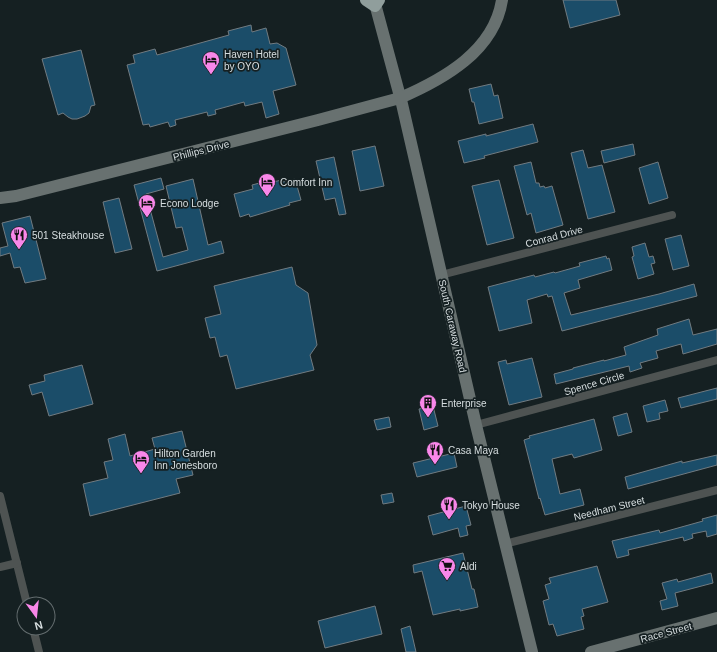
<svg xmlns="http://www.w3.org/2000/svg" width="717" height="652" font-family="Arial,sans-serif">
<rect width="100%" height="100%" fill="#152022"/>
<g fill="#1b4d69" stroke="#717b81">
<path d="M563,0H616L620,15L570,28Z"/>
<path d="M251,25L252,32L266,28L270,44L277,43L286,48L296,85L273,91L279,114L266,118L262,102L245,106L244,102L215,110L216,114L208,116L207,112L175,120L176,125L170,127L168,122L150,127L149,124L143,125L127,65L135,63L133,55L155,49L157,55L229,35L228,31Z"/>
<path d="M81,50L95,105L91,106L89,113L85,116L77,119H72L68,117L63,113L58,115L42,59Z"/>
<path d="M491,84L494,96L498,95L503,118L479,124L474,102H472L469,89Z"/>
<path d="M533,124L538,142L484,156L485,158L464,163L458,141L486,134V136Z"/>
<path d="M633,144L635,155L604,163L601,151Z"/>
<path d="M375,146L384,186L360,191L352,151Z"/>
<path d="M583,150L588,168L602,165L615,212L588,219L571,153Z"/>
<path d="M334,157L346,214L339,215L335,198L325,200L316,161Z"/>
<path d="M531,162L536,183H539L540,187L544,186L545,188L552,186L563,225L536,233L531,213L527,215L514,166Z"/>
<path d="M658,162L668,198L649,204L639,168Z"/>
<path d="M161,178L164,189L146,194L163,257L188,250L182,227L176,228L166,186L193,179L208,245L221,241L224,253L157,271L134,185Z"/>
<path d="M295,179L301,200L289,203L290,205L250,217L249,214L240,217L234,194L253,189L252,185L267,181L268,183L282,180L283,182Z"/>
<path d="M499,180L514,238L487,245L472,186Z"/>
<path d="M119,198L132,249L115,253L103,202Z"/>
<path d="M30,216L46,279L25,283L20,267L14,268L10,253L0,256V248L8,246L2,223Z"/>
<path d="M681,235L689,266L673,270L665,239Z"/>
<path d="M645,243L649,257L653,256L655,263L651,264L654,274L638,279L632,257L634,256L632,247Z"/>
<path d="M606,256L607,259L609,258L612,270L578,280L580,288L564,293L571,315L659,294L694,284L697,296L562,331L552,296L548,297L547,294L527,300L532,323L499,331L488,287L534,275L535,277L554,272L555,273L580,266L579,263Z"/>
<path d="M292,267L296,285L308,293L317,345L310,355L314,370L236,389L227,355L220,357L215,337L210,338L205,318L221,314L214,286Z"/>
<path d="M689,319L693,335L717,329V344L683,354L681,344L656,351L658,358L640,363L642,368L630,372L629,366L556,384L554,374L573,369V368L604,360V361L626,355L624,347L658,335L657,329Z"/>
<path d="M532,358L542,397L509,405L498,362L506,360L507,364Z"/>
<path d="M82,365L93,404L49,416L42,392L32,395L29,385L45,381L44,375Z"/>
<path d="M717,388V399L681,408L678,398Z"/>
<path d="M665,400L668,411L659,413L660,419L647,422L643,406Z"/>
<path d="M433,406L438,426L424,430L419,409Z"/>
<path d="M627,413L632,432L618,436L613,417Z"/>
<path d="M389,417L391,427L377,430L374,420Z"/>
<path d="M594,419L602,450L574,458L572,454L552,459L560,494L580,489L584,505L545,515L540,498L539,499L524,440L530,438L529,436Z"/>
<path d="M182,431L193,475L176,479L180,493L90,516L83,484L108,478L104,462L113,460L108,439L125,434L130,456L155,449L152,438Z"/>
<path d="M454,453L457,467L417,477L413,463Z"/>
<path d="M717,455V465L628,489L625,477L682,461V463Z"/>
<path d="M392,493L394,502L383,504L381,495Z"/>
<path d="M466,506L471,525L466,526L468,535L460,537L458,528L433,535L428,516Z"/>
<path d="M717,515V534L707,537L706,531L692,534L693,538L684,541L683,537L628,550L629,555L617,558L612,541L659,530L660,533L703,521L702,519Z"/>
<path d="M463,553L472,589H474L478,607L460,611V609L433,615L422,571L414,573L413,565Z"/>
<path d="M597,566L608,602L582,609L584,616L581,617L584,629L557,636L553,624L549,625L543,601L549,599L545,585L551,583L549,578Z"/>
<path d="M711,573L713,583L675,593L678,606L662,610L660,601L667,599L662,583L677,579L678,582Z"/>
<path d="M375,606L382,634L325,648L318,621Z"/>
<path d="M410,626L416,652H406L401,629Z"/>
</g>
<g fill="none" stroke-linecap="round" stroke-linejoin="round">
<g stroke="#4e5352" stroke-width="8">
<path d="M441,275L672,215"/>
<path d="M476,425L717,360"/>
<path d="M0,496L27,604"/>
<path d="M505,544L717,490"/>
<path d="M0,567L17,563"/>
<path d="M33,628L39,652"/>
</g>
<g stroke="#687170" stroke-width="12">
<path d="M374,0L402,104L476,425L532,652"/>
<path d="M0,198L16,196L318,120L400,98C444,79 494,51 502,0"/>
<path d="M591,652L717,618"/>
</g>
<path stroke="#909e9c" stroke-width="12" d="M366,0L375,6L379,0"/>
</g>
<defs>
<symbol id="hotel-pin" viewBox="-11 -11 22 30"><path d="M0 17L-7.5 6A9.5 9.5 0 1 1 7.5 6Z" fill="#f987e9" stroke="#152022"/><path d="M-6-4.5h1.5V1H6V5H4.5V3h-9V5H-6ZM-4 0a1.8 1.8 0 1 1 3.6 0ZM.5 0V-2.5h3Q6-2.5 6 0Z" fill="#111"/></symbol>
<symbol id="restaurant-pin" viewBox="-11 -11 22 30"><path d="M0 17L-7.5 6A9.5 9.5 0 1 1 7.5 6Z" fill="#f987e9" stroke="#152022"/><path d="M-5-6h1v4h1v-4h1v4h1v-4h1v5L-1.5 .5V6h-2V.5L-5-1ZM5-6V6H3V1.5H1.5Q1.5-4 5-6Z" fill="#111"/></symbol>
<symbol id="building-pin" viewBox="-11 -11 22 30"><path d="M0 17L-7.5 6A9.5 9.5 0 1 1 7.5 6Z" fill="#f987e9" stroke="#152022"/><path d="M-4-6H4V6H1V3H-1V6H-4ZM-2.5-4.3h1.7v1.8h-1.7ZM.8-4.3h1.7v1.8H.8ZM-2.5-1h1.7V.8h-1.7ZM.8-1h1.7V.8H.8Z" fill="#111"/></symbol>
<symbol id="supermarket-pin" viewBox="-11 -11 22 30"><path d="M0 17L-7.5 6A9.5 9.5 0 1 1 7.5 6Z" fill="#f987e9" stroke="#152022"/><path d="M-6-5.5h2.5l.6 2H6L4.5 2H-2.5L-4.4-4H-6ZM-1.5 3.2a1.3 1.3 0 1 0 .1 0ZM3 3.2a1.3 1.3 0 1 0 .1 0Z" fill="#111"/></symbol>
</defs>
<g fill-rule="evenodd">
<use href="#hotel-pin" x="201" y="50" width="20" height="27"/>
<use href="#hotel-pin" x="257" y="172" width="20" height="27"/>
<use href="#hotel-pin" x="137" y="193" width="20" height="27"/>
<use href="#restaurant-pin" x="9" y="225" width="20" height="27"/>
<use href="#building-pin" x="418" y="393" width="20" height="27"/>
<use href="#restaurant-pin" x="425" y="440" width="20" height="27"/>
<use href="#hotel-pin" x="131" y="449" width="20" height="27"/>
<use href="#restaurant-pin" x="439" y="495" width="20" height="27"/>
<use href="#supermarket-pin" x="437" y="556" width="20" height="27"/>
</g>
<g text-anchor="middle" stroke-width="3.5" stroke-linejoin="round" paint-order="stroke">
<g font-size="10" fill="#d7dee0" stroke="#152022" text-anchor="start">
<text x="224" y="58">Haven Hotel<tspan x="224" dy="12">by OYO</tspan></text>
<text x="280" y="186">Comfort Inn</text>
<text x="160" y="207">Econo Lodge</text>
<text x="32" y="239">501 Steakhouse</text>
<text x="441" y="407">Enterprise</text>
<text x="448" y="454">Casa Maya</text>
<text x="154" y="457">Hilton Garden<tspan x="154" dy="12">Inn Jonesboro</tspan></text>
<text x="462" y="509">Tokyo House</text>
<text x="460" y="570">Aldi</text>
</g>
<g font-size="10" fill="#d7dee0" stroke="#152022">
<text transform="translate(201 150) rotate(-14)" y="4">Phillips Drive</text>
<text transform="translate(554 236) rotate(-15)" y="4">Conrad Drive</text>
<text transform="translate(453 326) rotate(77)" y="4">South Caraway Road</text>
<text transform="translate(594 383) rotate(-16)" y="4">Spence Circle</text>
<text transform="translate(609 508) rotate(-14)" y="4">Needham Street</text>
<text transform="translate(666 632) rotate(-15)" y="4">Race Street</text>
</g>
</g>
<g transform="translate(36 616) rotate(165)"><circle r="19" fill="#152022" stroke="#636c6e"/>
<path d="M0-3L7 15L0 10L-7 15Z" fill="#f987e9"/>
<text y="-6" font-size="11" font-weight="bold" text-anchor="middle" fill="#d7dee0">N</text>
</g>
</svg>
